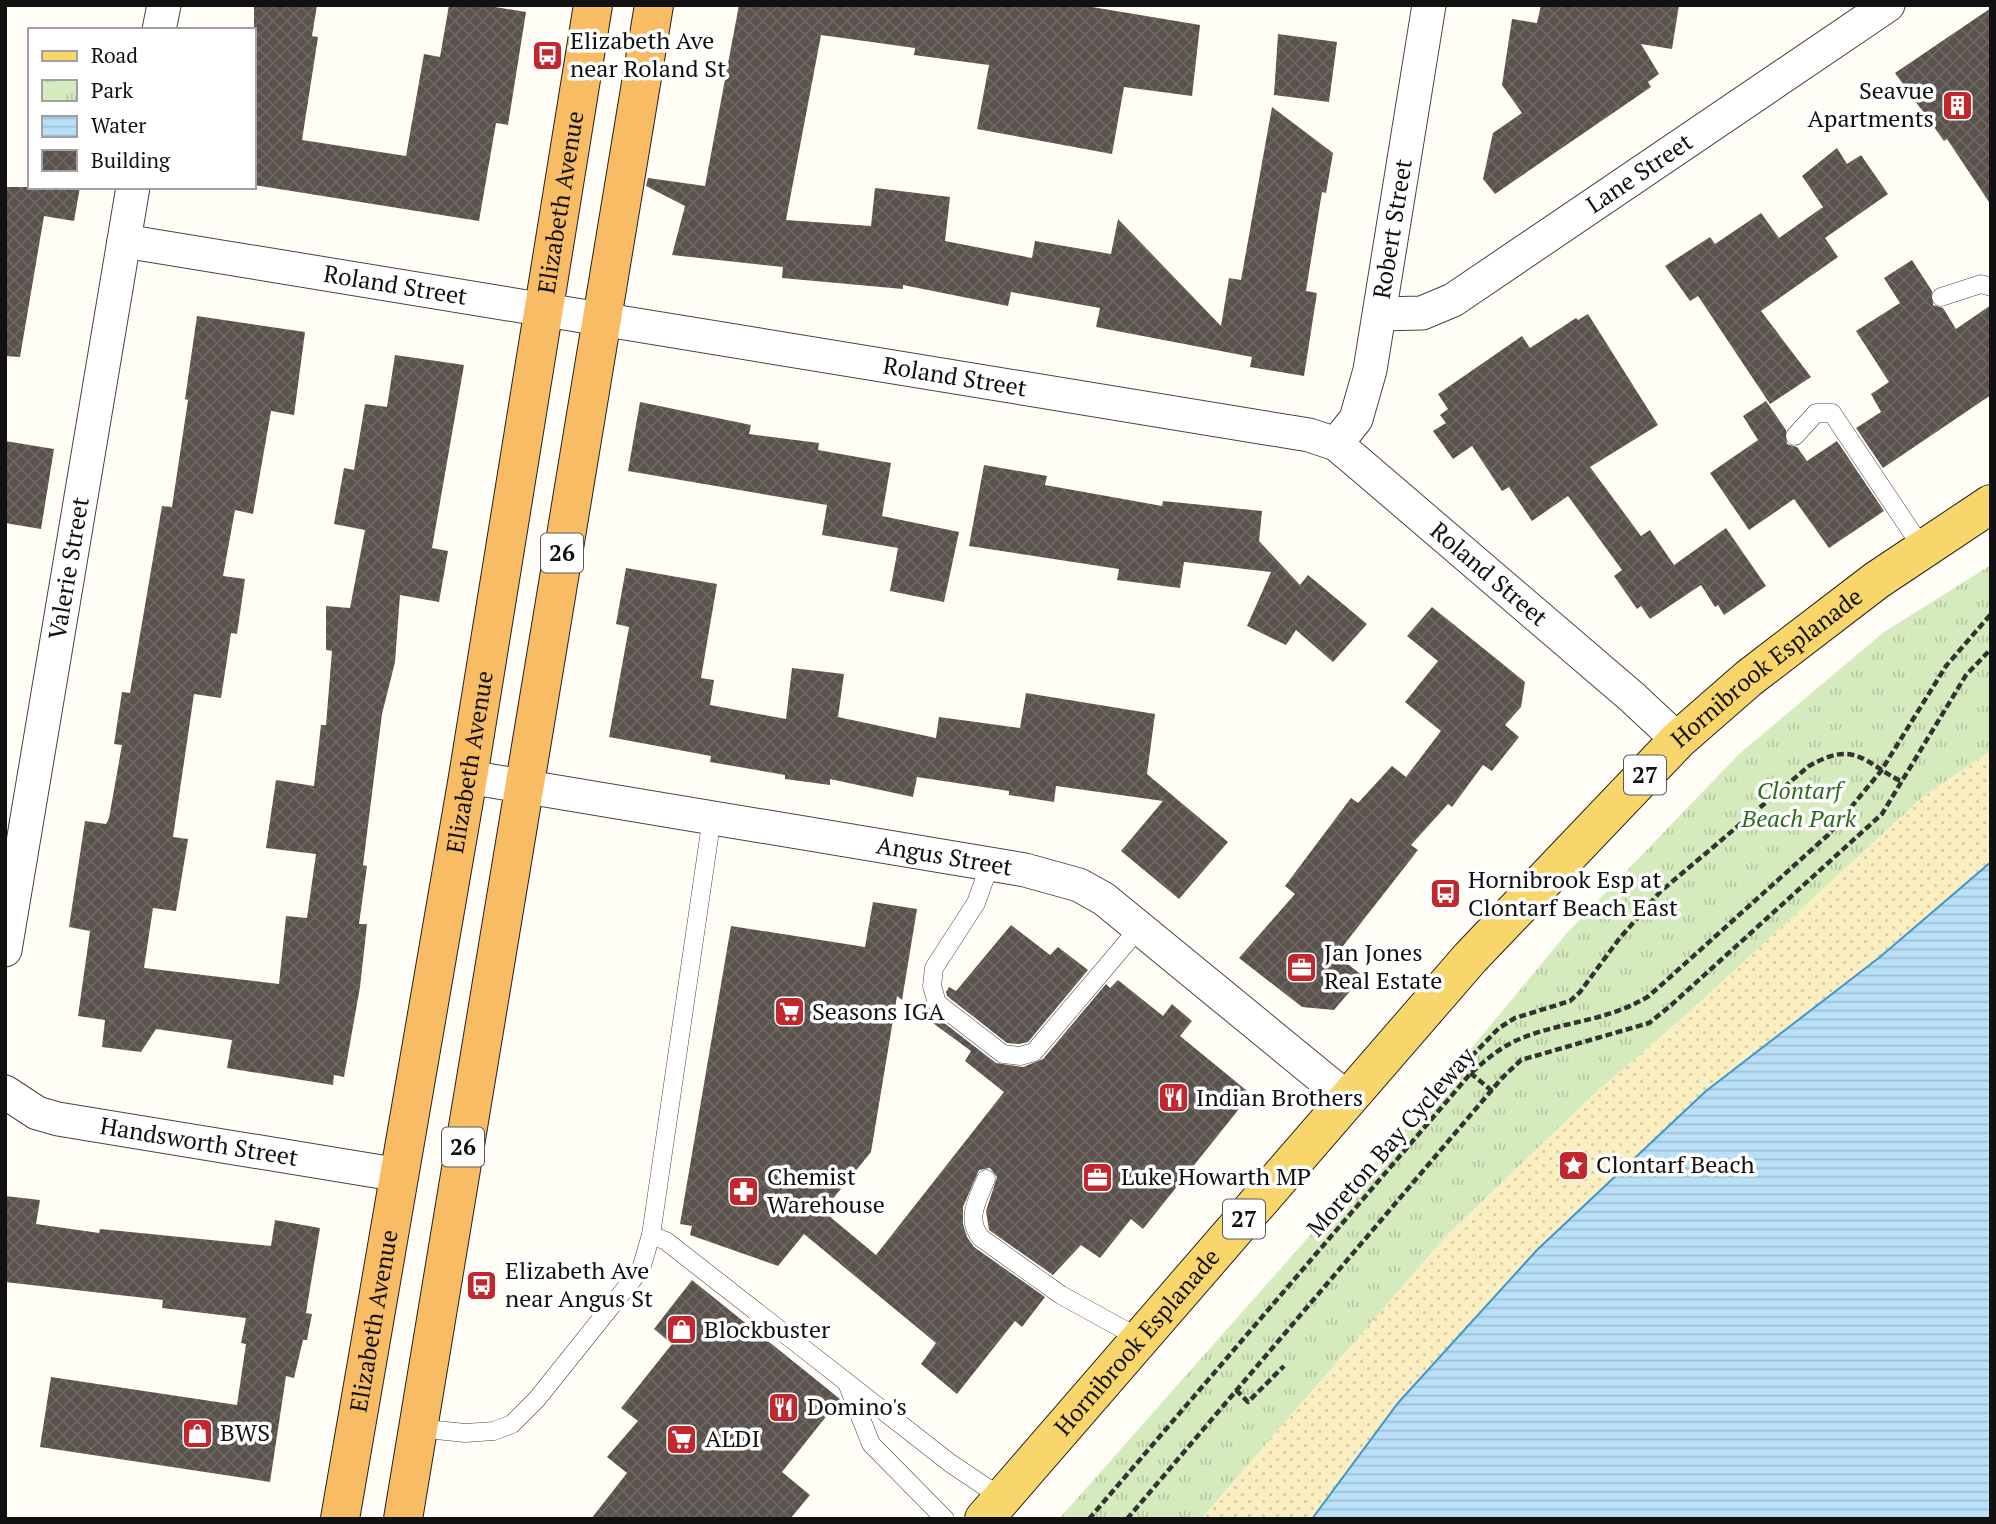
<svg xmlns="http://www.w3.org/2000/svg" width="1996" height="1524" font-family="'PT Serif',serif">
<defs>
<pattern id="sand-dots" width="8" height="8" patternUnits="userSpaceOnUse" patternTransform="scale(1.75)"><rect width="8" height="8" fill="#fbeec1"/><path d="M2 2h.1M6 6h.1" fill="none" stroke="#d6cba5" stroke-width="1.8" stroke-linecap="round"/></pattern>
<pattern id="park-tufts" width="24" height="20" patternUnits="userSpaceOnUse" patternTransform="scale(1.75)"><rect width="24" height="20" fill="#d5ebbd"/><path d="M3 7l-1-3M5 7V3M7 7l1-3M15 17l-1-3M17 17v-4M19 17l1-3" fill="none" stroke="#b6c8a1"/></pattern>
<pattern id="water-rules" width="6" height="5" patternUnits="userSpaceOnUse" patternTransform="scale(1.75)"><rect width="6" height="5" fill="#b9e0f7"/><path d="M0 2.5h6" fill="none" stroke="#9ebfd3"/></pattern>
<pattern id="building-cross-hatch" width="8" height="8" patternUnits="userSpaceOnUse" patternTransform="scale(1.75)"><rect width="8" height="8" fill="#5a524d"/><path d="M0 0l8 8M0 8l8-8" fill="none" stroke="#6d6662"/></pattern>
</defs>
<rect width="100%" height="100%" fill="#fffdf5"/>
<path fill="url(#sand-dots)" d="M1991,751V862L1880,957L1706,1091L1537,1250L1398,1403L1312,1519H1201L1447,1235L1593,1095L1688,1013L1926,794Z"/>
<path fill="url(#park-tufts)" d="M1991,565V751L1926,794L1688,1013L1593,1095L1447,1235L1201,1519H1059L1413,1119L1567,933L1739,754L1884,632Z"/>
<path fill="url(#water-rules)" stroke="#3f96cf" stroke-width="2" d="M1991,862V1519H1312L1398,1403L1537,1250L1706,1091L1880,957Z"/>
<g fill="url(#building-cross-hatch)">
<path d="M254,5H317L312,36L318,37L302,140L406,156L424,54L440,57L449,5H483L526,12L508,125L496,123L479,221L254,185Z"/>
<path d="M739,5H1080L1200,25L1192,96L1124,87L1112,154L977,129L989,65L914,55L915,48L821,35L786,220L871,226L875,188L950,197L945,241L1032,258L1035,241L1111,254L1118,219L1221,326L1229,278L1241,280L1272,107L1333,153L1326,193L1322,192L1306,291L1317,293L1304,376L1250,367L1252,357L1096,327L1100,308L1011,292L1008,306L903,285V289L782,278L783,267L672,255L685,206L646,186L648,178L705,186Z"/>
<path d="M1541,5H1679L1672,49L1641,44L1659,74L1648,82L1651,87L1495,194L1483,179L1493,133L1522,113L1502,85L1512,19L1537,23Z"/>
<path d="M1991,8V205L1947,139L1944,141L1895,73Z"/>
<path d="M1278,34L1337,42L1329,102L1274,95Z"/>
<path d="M1837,148L1847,164L1861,155L1888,194L1825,238L1838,257L1761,311L1811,377L1770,404L1698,296L1690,301L1665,266L1710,237L1715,244L1761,213L1779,238L1823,207L1802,176Z"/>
<path d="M5,187H80L74,221L44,216L20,357L5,356Z"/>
<path d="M1912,260L1932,291L1933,305L1943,308L1956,329L1991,305V395L1883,468L1856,428L1881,412L1871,394L1889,382L1856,331L1900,303L1884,278Z"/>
<path d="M1588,314L1658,425L1590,467L1641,536L1650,530L1674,565L1726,528L1766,586L1724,615L1718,605L1715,607L1701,585L1650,619L1641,606L1637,609L1614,576L1622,570L1568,496L1532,521L1509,487L1502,491L1472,446L1453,459L1433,431L1446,423L1440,415L1448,409L1438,394L1522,336L1530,348L1576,318L1578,320Z"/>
<path d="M197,316L305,332L294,415L271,411L253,514L235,510L223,576L245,579L237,634L231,633L221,698L194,694L173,837L188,839L176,911L153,908L144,968L279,984L286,916L307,918L316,854L266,848L276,780L314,786L321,725H326L332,651L326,650V606L350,608L365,530L334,524L344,468L354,470L365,404L387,407L395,355L464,365L432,548L448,551L439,602L400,595L395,662L382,714L363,865L367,866L359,924H367L360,987L344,1077L334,1075L333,1085L227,1068L232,1040L156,1029L141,1052L102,1047L105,1020L78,1016L90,931L69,927L85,821L106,824L109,818L122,745L114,744L122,692L130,693L162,506L172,507L188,400L185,399Z"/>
<path d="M1766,401L1786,430L1787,444L1797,447L1807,461L1837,441L1884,511L1829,548L1794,499L1749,530L1710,473L1758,440L1743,416Z"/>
<path d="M640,402L751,425L749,434L819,443L818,450L891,463L882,516L959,532L944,602L890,591L898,548L822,535L827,505L628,471Z"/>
<path d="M5,441L54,449L41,529L5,523Z"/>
<path d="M984,465L1047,476L1045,485L1162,506L1163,501L1262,511L1259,541L1300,585L1308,575L1367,624L1333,662L1296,630L1286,645L1247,626L1271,572L1184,562L1180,588L1117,580L1119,569L969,546Z"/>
<path d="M626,568L717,584L701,678L714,680L710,705L786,719L792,668L844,674L838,717L936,738L939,717L1020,728L1026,693L1155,714L1147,774L1228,842L1179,899L1121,851L1163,801L1056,786L1054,802L1009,795V791L917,777L913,797L830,779V785L785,779V775L710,762L711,756L609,737L629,627L616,624Z"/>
<path d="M1432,607L1525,682L1521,707L1505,725L1519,737L1492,771L1483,765L1452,807L1448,804L1411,845L1418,850L1336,955L1363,976L1334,1010L1302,1007L1239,958L1295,894L1285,886L1351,798L1358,803L1392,766L1406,777L1441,731L1405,702L1438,661L1407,636Z"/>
<path d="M873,902L917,909L902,1000L897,996L871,1152L823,1211L876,1255L1004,1092L965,1061L971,1051L926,1018L930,1012L996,1063L1023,1067L1043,1059L1106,984L1110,988L1118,980L1163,1016L1172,1004L1192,1021L1180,1036L1251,1094L1143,1229L1131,1219L1100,1258L1081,1245L1053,1275L989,1230L986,1211L997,1177L990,1168L979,1170L963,1207V1224L967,1237L974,1247L1045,1297L1022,1327L1015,1321L957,1394L921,1364L936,1343L804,1234L778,1266L690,1235L692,1226L680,1224L731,926L865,947Z"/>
<path d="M1011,925L1050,955L1058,947L1088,970L1028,1042L1019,1044L1007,1043L947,996L946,992L949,987L956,991Z"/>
<path d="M5,1196L40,1200L36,1224L99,1233L100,1229L271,1246L275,1220L320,1228L306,1313L312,1314L307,1340H303L294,1378L286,1376L270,1482L40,1447L51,1377L237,1405L246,1344L241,1343L246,1318L162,1308L163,1300L5,1282Z"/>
<path d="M692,1280L840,1399L782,1472L810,1495L790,1519H591L627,1473L607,1457L638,1421L621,1408L672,1344L654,1329Z"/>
</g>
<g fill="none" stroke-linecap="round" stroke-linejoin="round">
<defs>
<g id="service">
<path d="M1941,297L1981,284L1991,287"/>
<path d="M1795,436L1816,413H1832L1923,549"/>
<path d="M990,864L976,903L934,968L932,986L937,1003L1003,1054L1020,1056L1034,1052L1139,928"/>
<path d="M986,1179C978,1199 965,1219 981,1238L1061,1295L1139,1338"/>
<path d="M651,1235L666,1241L950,1463L1002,1498"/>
<path d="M847,1383L871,1444L945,1519"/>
<path d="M417,1428L465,1433L494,1431L512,1424L537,1399L641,1269L651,1235L712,817"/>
</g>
<g id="minor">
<path d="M159,30L164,5"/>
<path id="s1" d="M124,241L1309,435L1336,444L1354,459L1632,697L1678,740"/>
<path id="s2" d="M1380,314L1422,313L1453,300L1888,5"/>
<path id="s3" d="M1336,444L1356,419L1370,370L1429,5"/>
<path id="s4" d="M468,777L1025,870L1079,885L1104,899L1348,1099"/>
<path id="s5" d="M5,950L133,187"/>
<path id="s6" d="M5,1092L37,1113L58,1119L400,1175"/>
</g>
<g id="primary">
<path id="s7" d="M984,1519L1470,958L1678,740L1749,678L1877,580L1991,504"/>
</g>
<g id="trunk">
<path id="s8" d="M340,1519L468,777L593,5"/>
<path d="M403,1519L654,5"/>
</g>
</defs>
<use href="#service" stroke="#444" stroke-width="19"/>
<use href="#minor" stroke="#444" stroke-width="35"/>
<use href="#primary" stroke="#222" stroke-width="40"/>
<use href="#trunk" stroke="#222" stroke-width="40"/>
<g stroke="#333" stroke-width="4.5" stroke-dasharray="7 3.5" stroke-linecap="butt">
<path d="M1492,1091L1462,1066L1499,1028L1515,1018L1570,1001L1580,992L1619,939L1660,892L1809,766C1855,740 1862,761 1902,782"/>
<path d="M1236,1390L1248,1402L1284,1366"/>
<path d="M1089,1519L1471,1073C1485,1061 1498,1049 1515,1041C1559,1021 1605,1023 1649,996L1828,835L1881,771L1946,666L1991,614"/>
<path d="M1127,1519L1502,1078L1521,1060L1649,1023L1669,1007L1882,814L1966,675L1991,649"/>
</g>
<use href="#service" stroke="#fff" stroke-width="18"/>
<use href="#minor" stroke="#fff" stroke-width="33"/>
<use href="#primary" stroke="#f9d66b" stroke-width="38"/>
<use href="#trunk" stroke="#f7bc64" stroke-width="38"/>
</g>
<defs>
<symbol id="bus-square" viewBox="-11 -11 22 22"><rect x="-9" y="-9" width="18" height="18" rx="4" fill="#c4262e" stroke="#fff"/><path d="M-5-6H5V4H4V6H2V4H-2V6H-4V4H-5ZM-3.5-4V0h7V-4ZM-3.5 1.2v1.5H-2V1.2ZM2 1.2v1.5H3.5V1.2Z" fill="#fff"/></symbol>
<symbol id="building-square" viewBox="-11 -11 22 22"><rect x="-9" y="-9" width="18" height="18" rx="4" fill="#c4262e" stroke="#fff"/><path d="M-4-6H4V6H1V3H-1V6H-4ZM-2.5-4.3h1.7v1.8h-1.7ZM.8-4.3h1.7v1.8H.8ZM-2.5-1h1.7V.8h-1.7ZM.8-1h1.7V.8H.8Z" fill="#fff"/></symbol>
<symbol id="office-square" viewBox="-11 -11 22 22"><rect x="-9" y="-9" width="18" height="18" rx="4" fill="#c4262e" stroke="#fff"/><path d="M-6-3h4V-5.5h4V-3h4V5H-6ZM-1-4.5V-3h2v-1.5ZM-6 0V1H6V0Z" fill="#fff"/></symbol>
<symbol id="supermarket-square" viewBox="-11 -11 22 22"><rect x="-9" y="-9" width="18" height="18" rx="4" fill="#c4262e" stroke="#fff"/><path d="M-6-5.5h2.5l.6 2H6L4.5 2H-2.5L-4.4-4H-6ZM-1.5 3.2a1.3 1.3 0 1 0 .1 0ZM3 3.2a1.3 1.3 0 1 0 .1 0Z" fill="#fff"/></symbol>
<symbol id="restaurant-square" viewBox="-11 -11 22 22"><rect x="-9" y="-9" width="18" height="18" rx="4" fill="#c4262e" stroke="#fff"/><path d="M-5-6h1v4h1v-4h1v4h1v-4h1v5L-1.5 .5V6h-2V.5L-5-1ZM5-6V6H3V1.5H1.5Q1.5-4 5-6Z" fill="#fff"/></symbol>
<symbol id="sight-square" viewBox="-11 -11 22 22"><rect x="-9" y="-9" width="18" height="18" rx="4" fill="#c4262e" stroke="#fff"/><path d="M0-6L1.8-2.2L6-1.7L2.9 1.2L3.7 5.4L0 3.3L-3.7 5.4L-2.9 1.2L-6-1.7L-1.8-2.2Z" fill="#fff"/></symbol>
<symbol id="pharmacy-square" viewBox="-11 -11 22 22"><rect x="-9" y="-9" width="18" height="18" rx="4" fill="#c4262e" stroke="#fff"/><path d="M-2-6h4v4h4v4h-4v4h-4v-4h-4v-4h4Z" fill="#fff"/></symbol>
<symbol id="shop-square" viewBox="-11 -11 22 22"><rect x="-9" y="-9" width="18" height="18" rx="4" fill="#c4262e" stroke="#fff"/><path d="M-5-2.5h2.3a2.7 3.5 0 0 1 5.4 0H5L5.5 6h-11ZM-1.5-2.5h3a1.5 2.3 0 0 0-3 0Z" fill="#fff"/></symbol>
</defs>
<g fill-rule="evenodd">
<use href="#bus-square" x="530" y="38" width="35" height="35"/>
<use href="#building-square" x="1940" y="88" width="35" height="35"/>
<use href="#bus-square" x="1428" y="876" width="35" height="35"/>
<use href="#office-square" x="1284" y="950" width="35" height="35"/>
<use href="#supermarket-square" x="772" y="994" width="35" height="35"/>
<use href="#restaurant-square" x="1156" y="1080" width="35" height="35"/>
<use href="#sight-square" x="1556" y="1148" width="35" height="35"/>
<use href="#office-square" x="1080" y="1160" width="35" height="35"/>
<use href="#pharmacy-square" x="726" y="1174" width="35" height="35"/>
<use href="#bus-square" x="464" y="1268" width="35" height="35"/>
<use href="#shop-square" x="664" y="1312" width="35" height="35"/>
<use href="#restaurant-square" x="766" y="1390" width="35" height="35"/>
<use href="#shop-square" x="180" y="1416" width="35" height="35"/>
<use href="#supermarket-square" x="664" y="1422" width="35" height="35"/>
</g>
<g text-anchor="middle" stroke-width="7" stroke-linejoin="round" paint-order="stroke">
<g fill="#fff" stroke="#585858" stroke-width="2">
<rect x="541" y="533.5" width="42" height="39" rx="5"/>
<rect x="1624" y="755.5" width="42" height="39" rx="5"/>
<rect x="442" y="1127.5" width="42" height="39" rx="5"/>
<rect x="1223" y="1199.5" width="42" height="39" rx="5"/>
</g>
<g font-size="23" font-weight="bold" fill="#111">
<text x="562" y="561">26</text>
<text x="1645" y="783">27</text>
<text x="463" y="1155">26</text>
<text x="1244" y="1227">27</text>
</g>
<g font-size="24" fill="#111" stroke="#fff" text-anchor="start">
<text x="570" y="49">Elizabeth Ave<tspan x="570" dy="28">near Roland St</tspan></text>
<text x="1934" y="99" text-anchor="end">Seavue<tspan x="1934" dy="28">Apartments</tspan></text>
<text x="1468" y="888">Hornibrook Esp at<tspan x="1468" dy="28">Clontarf Beach East</tspan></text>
<text x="1324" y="961">Jan Jones<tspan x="1324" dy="28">Real Estate</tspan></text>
<text x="812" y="1020">Seasons IGA</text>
<text x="1196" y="1106">Indian Brothers</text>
<text x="1596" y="1173">Clontarf Beach</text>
<text x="767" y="1185">Chemist<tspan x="767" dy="28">Warehouse</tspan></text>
<text x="1121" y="1185">Luke Howarth MP</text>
<text x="505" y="1279">Elizabeth Ave<tspan x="505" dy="28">near Angus St</tspan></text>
<text x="704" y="1338">Blockbuster</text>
<text x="807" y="1415">Domino's</text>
<text x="220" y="1441">BWS</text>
<text x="705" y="1447">ALDI</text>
</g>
<g font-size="24" fill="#111" stroke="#fff">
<text dy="8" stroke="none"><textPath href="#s2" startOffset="301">Lane Street</textPath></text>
<text dy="8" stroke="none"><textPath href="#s8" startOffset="1335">Elizabeth Avenue</textPath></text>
<text dy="8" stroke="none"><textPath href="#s3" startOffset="226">Robert Street</textPath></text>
<text dy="8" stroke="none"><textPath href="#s1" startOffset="275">Roland Street</textPath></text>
<text dy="8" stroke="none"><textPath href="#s1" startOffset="842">Roland Street</textPath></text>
<text dy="8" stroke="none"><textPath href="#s5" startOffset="387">Valerie Street</textPath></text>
<text dy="8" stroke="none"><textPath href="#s1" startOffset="1430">Roland Street</textPath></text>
<text dy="8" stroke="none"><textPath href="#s7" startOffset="1158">Hornibrook Esplanade</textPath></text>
<text dy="8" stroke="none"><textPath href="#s8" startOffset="768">Elizabeth Avenue</textPath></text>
<text dy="8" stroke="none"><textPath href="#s4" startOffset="483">Angus Street</textPath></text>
<text dy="8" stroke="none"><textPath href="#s6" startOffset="203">Handsworth Street</textPath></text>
<text transform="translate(1391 1142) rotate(-49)" y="8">Moreton Bay Cycleway</text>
<text dy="8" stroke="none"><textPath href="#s8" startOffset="201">Elizabeth Avenue</textPath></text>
<text dy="8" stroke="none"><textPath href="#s7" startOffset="234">Hornibrook Esplanade</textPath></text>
</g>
<g font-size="24" font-style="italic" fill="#2f6b1f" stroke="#fff">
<text x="1799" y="799">Clontarf<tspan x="1799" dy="28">Beach Park</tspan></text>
</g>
</g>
<rect width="1996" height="1524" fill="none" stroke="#111111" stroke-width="14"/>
<rect x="28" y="28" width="228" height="161" fill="#ffffff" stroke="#a0a0a0" stroke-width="2"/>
<rect x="42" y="51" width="35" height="10" fill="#f9d66b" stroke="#a0a0a0" stroke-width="2"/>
<text x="91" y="63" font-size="21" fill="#111111">Road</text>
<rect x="42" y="80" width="35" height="21" fill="url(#park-tufts)" stroke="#a0a0a0" stroke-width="2"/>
<text x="91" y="98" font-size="21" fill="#111111">Park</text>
<rect x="42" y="116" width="35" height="21" fill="url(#water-rules)" stroke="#a0a0a0" stroke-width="2"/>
<text x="91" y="133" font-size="21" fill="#111111">Water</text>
<rect x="42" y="150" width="35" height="21" fill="url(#building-cross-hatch)" stroke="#a0a0a0" stroke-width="2"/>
<text x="91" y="168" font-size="21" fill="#111111">Building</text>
</svg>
